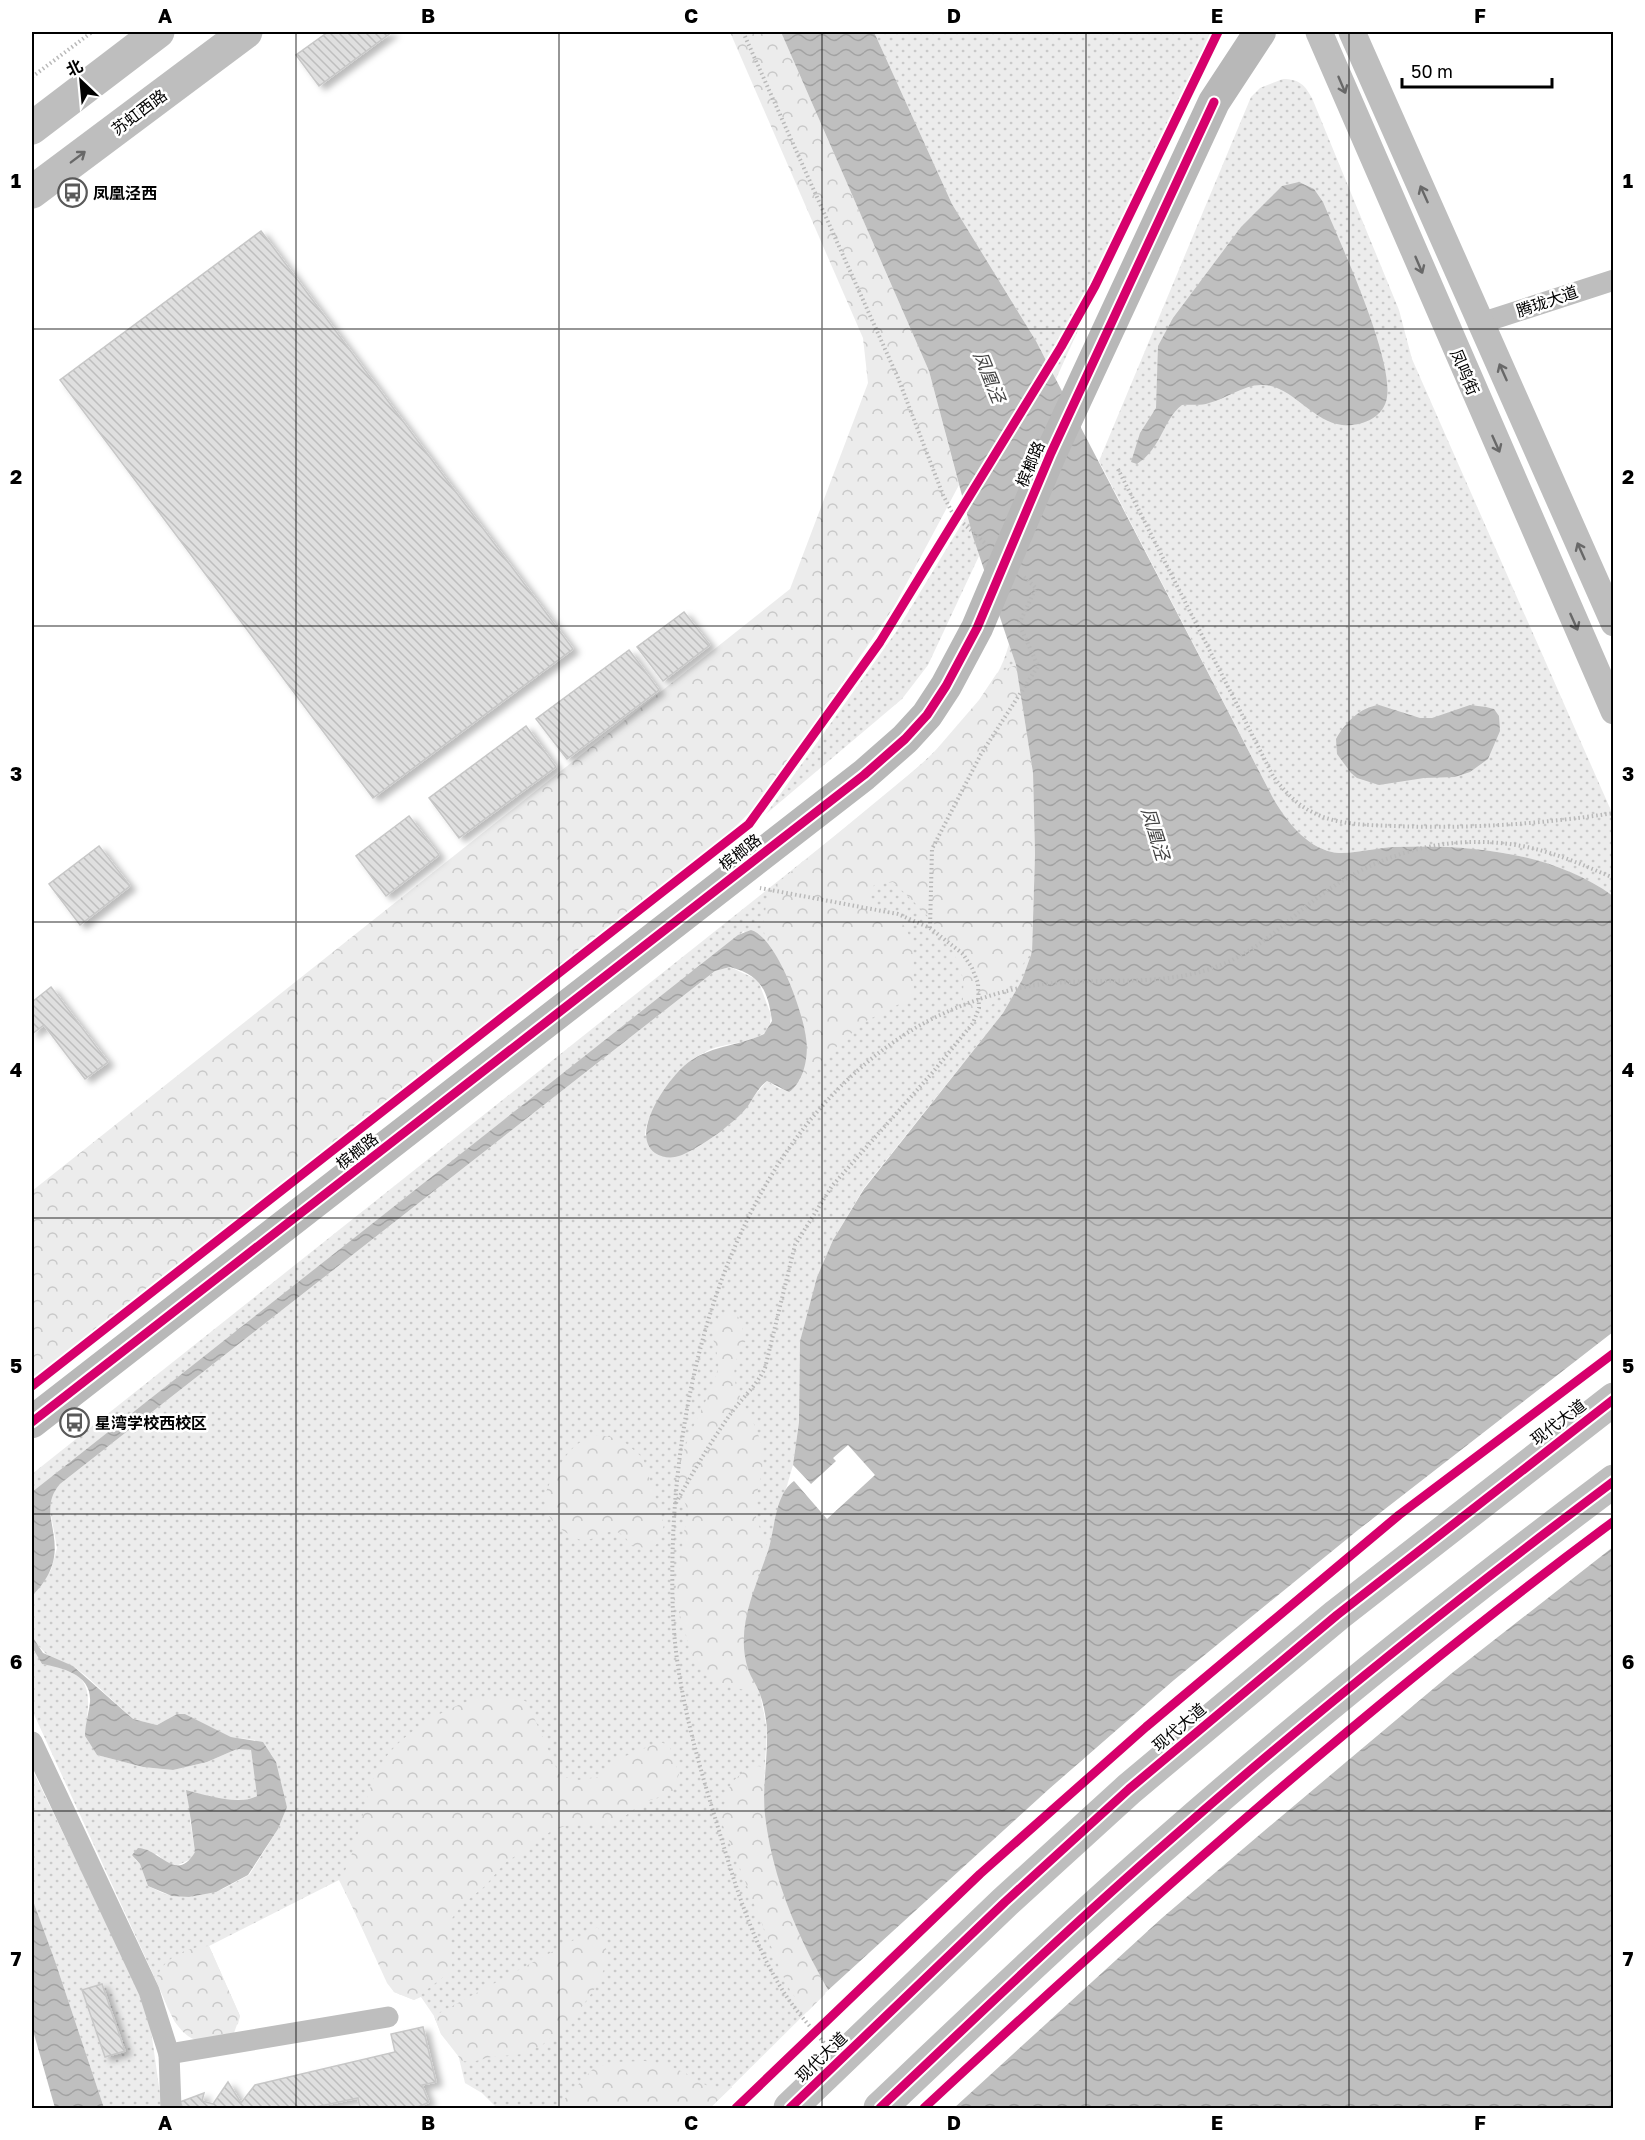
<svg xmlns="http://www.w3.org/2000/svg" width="1645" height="2140" font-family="'Golos Text','Noto Sans SC',sans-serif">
<defs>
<pattern id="grass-dots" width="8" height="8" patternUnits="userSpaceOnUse" patternTransform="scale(1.5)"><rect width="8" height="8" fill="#ececec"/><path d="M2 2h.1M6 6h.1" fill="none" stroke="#c9c9c9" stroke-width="1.8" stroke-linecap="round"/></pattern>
<pattern id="forest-crowns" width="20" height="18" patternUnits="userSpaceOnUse" patternTransform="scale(1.5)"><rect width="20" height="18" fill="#ececec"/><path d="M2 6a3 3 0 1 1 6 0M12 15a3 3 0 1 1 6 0" fill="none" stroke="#c9c9c9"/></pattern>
<pattern id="water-waves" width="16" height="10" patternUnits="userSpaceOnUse" patternTransform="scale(1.5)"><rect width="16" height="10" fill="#bfbfbf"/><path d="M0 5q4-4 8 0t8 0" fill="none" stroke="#a2a2a2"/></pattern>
<pattern id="building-back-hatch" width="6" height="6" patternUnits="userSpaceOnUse" patternTransform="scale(1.5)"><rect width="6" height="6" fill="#dfdfdf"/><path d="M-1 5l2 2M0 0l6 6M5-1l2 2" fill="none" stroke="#bebebe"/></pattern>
<filter id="shadow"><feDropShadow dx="6" dy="4" stdDeviation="3" flood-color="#0004"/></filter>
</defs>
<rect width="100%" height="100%" fill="#fff"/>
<g fill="url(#grass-dots)">
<path d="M874,32H1213L1056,379L1036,341L952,204Z"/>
<path d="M1283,79C1299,79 1305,85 1312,98L1399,310L1412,359L1613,815V896C1552,852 1468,844 1395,847C1378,847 1347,856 1332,852C1305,846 1286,820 1273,798L1099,461L1251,97L1260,88Z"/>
<path d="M967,515L979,556L928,665L902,699L766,814L896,632Z"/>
<path d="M1009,644L1016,665L1032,952L1022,980L1003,1013L864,1188L833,1240L817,1277L800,1341L799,1422L793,1465L768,1551L760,1693L767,1730L764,1780L798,1933L828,1991L710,2108H497L482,2093L465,2083L458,2054L441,2034L434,2016L421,1997L414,2000L394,1992L339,1880L209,1946L240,2016L238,2024L192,2038L175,2022L32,1710V1647L42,1664C50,1666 59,1665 66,1668C97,1681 87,1710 85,1736L97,1755L143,1767L173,1770L207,1762L237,1749L251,1750L257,1796C243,1804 210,1798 194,1792L188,1798L191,1805L190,1820L195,1852L191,1859L176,1866L169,1865L157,1854L135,1859L140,1864L148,1886L165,1894L189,1897L223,1889L249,1875L253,1869L278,1829L287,1807L272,1755L255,1740L231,1737L185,1714H177L157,1725L133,1719L86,1676L73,1666L50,1658L33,1640L32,1596L51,1570L57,1548L49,1504L50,1496L60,1484L715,971L730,967L758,980L771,1015L769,1029C755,1044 728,1042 709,1050C685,1061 676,1078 661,1098C653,1109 646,1121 645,1135L681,1155L730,1124L767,1081L780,1089L800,1080L744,931L32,1492V1474L851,823C905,778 991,714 1009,644Z"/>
<path d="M32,1769L137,1986L150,2023L162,2108H104L55,1961L32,1898Z"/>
</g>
<g fill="url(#forest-crowns)">
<path d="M730,32H781L929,371L959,485L894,607L763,799L729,833L32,1385V1191L790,589L868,383L863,338Z"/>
<path d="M1016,665L1033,773L1035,854L1032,952L994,1003L978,1015L967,1016C959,1001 966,989 962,975C952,935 921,909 893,882L874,885L870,895L873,904C919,921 913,952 914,993L911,998L864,1022L800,1080L807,1045L805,1030L787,979L765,937L763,927L767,898L780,881L929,758L979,700L997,673Z"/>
<path d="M732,1311L739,1318L746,1340C717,1385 750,1402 761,1443C768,1465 755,1489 755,1511C756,1525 766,1537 768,1551L752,1591L748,1669L760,1693L720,1685L703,1673L693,1658L674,1596L682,1555L683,1535L689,1514C685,1500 677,1491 679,1475C682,1437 709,1404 718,1368C722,1351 696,1320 732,1311Z"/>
<path d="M598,1435L621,1439L643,1458L664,1525L658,1543L650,1549L631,1545C614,1519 604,1538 583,1541C564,1534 539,1517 546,1492C548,1485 553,1478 557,1471C565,1454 579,1438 598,1435Z"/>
<path d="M483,1697H517L527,1702L560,1776L579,1780L599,1777L623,1757L660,1742L669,1745L679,1774L672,1793L644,1802L613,1825L572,1824L553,1830L505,1863L485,1886L462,1905L450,1921L452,1970L414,2000L394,1992L387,1983L340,1880C358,1850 361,1812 373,1780C387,1740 444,1706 483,1697Z"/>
<path d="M759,1766L765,1770C758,1849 793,1923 828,1991L807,2012L791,1992L782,1974L720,1818L731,1783L744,1771Z"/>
<path d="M598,1927L608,1954L606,1964L598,1984L574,2018L542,2045L523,2054L491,2057L472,2062L462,2061L441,2034L434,2016Z"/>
<path d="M209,1946L240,2016L234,2033C225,2035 212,2041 202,2041C175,2039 165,1999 156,1979C164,1957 187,1947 209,1946Z"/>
<path d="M645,2061C658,2063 672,2066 683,2072C701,2080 710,2094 732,2087L710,2108H556L594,2068L614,2062Z"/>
</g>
<g fill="url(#water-waves)">
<path d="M781,32H874L952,204L1036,341L1273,798C1286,820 1305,846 1332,852C1347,856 1378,847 1395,847C1468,844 1553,852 1613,896V2108H902C844,2017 778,1926 765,1815C762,1787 768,1758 767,1729C766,1718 764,1705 760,1694C757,1685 751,1678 748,1669C735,1628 755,1589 768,1551C775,1529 775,1494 794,1481L827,1519L875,1475L848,1445L833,1458L836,1461L811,1484L793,1465L799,1422L800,1341L817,1277L833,1240L864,1189L1003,1013L1022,980L1032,952L1035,854L1033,773L1016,665L973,537L929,371Z"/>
<path d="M1299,182L1314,189L1323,202C1340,242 1393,357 1387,397C1384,418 1361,427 1342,425C1312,422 1291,384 1261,385C1243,385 1226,399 1209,403C1201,406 1191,404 1182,405C1163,419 1162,448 1137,464L1131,462L1140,433L1156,408L1158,346L1173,318L1241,227L1282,186Z"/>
<path d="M1379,705L1420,718H1432L1470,705L1486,707L1494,709L1499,716L1500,731L1488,759L1470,772L1455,777L1424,778L1379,785L1357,778L1351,773L1337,754L1336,739C1345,723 1360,707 1379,705Z"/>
<path d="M751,930C777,938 803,1012 806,1038C809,1055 804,1082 789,1092L767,1081C758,1088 754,1097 748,1106C735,1123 701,1147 682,1155C672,1159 663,1158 655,1153C629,1134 667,1081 684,1066C708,1045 737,1047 764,1034L772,1021C768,991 761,975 730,967L715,971L60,1484C31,1517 81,1547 32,1596V1492L738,935Z"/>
<path d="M32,1636L43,1653L73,1666L133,1719L157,1725L177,1714H185L231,1737L263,1742L276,1762L287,1807L278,1829L248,1875L216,1892L189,1897L172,1896L148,1886L140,1864L132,1855L138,1848C161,1849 176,1884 195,1852C192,1831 190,1811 186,1790C205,1795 240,1806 257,1796L251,1750L237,1749L207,1762L173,1770L143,1767L97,1755L85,1736C85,1724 89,1713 90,1702C92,1674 62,1668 42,1664L32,1647Z"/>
<path d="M32,1898L55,1961L104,2108H55L32,2027Z"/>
</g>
<path fill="#fff" d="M1613,1332V1547L1452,1673L1264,1831L1162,1918L954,2108H899L825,1993L1049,1789L1174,1680L1358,1530Z"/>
<g fill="url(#building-back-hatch)" stroke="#c7c7c7" stroke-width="1.5" filter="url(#shadow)">
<path d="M328,32H392L319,86L296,55Z"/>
<path d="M261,231L573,649L373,798L60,380Z"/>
<path d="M684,612L710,645L663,681L637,647Z"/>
<path d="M629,650L659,690L567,759L536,719Z"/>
<path d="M526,726L556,767L459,838L429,798Z"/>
<path d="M409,816L439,855L386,896L356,856Z"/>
<path d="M99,846L130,886L80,925L49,884Z"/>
<path d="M51,987L108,1062L85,1079L44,1025L32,1034V1002Z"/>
<path d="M102,1984L125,2051L105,2057L82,1990Z"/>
<path d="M423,2027L436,2082L422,2085L429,2102L416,2108H360L358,2098L311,2108H183L180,2102L204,2093L202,2101L213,2104L228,2082L241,2103L255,2085L395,2052L391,2034Z"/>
</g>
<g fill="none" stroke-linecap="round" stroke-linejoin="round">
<g stroke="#b9b9b9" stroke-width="4" stroke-dasharray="1.5 3" stroke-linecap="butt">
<path d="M743,32L898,378L943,495L953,514L987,545"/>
<path d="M32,77L92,32"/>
<path d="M1118,469L1273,776C1284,791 1297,805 1314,813C1338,825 1368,825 1394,826C1467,829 1542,824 1614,813"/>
<path d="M930,928L932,849L981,754L1038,666L1019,624L1036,588L1024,577"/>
<path d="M676,1503C693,1472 711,1441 732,1412C743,1397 757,1385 765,1368L795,1245L832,1186L933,1072L973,1023L979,1008L978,983L972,968L963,954L930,928L898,914L760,888"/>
<path d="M824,2043C810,2026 794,2009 783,1991C753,1943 736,1888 720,1834C698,1762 676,1689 673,1614C665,1409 722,1154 904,1035C942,1010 999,989 1044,984C1104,977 1164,988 1221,965C1263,948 1285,921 1321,895C1385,848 1465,829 1543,851C1568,858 1590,868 1614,878"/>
</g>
<g stroke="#bebebe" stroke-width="21">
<path d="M1481,323L1614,280"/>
<path d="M32,1742L149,1991L169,2054L388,2017"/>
<path d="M169,2054L171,2108"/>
</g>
<g stroke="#bebebe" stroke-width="27">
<path d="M1319,32L1614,711"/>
<path d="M1352,32L1614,623"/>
</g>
<path stroke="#b8b8b8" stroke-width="32" d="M32,1422L864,775L905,739L927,715L946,686L977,628L1051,453L1214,102L1260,32"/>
<g stroke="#bebebe" stroke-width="33">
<path d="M32,128L158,32"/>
<path d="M32,192L246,32"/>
<path d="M790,2108L1005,1902L1129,1789L1337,1615L1614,1399"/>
<path d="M880,2108C976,2017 1072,1925 1172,1838C1314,1713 1462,1595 1614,1481"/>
</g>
<defs>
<g id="cycleway">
<path d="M32,1386L749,824L880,642L1061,347L1095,286L1218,32"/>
<path d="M32,1422L864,775L905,739L927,715L946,686L977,628L1051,453L1214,102"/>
<path d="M736,2108L980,1874L1146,1727L1399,1515L1614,1353"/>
<path d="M790,2108L1005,1902L1129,1789L1337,1615L1614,1399"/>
<path d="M880,2108C976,2017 1072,1925 1172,1838C1314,1713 1462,1595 1614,1481"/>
<path d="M924,2108C1145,1903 1371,1701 1614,1521"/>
</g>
</defs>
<use href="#cycleway" stroke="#fff" stroke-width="13"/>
<use href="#cycleway" stroke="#d6006c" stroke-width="9"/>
</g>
<defs><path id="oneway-shaft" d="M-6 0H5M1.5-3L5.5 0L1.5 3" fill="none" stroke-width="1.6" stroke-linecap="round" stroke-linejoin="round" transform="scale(1.5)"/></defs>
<g stroke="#686868">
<use href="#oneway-shaft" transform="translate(1342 85) rotate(67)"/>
<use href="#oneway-shaft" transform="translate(78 157) rotate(-37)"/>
<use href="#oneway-shaft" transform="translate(1424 194) rotate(-114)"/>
<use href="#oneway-shaft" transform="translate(1419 265) rotate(67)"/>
<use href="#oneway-shaft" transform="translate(1503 372) rotate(-114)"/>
<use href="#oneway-shaft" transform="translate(1496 444) rotate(66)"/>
<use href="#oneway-shaft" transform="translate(1581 551) rotate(-114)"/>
<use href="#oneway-shaft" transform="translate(1574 622) rotate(66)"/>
</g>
<path fill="none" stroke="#000" stroke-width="1.5" stroke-opacity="0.55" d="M296,32V2108M559,32V2108M822,32V2108M1086,32V2108M1349,32V2108M32,329H1614M32,626H1614M32,922H1614M32,1218H1614M32,1514H1614M32,1811H1614"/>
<defs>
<symbol id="bus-ring" viewBox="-11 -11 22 22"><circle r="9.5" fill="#fff" stroke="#595959" stroke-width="1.5"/><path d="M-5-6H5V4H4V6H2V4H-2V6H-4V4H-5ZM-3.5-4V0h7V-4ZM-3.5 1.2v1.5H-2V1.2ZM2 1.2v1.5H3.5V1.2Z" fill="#595959"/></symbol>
</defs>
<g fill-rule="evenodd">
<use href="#bus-ring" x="56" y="176" width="33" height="33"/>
<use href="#bus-ring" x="58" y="1406" width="33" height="33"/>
</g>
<g text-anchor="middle" stroke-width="5" stroke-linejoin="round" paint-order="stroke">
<g font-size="16" fill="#000" stroke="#fff">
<text transform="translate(139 112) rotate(-37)" y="6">苏虹西路</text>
<text transform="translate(1547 301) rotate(-19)" y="6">腾珑大道</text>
<text transform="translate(1465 372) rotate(67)" y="6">凤鸣街</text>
<text transform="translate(1030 464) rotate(-67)" y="6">槟榔路</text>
<text transform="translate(740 852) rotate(-38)" y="6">槟榔路</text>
<text transform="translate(357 1151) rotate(-38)" y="6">槟榔路</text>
<text transform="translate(1558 1422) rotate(-37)" y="6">现代大道</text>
<text transform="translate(1179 1727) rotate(-40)" y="6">现代大道</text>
<text transform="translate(821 2057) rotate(-44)" y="6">现代大道</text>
</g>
<g font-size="16" font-weight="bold" fill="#000" stroke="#fff" text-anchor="start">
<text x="93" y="199">凤凰泾西</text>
<text x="95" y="1429">星湾学校西校区</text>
</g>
<g font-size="18" font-style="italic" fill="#444" stroke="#fff">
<text transform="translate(989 377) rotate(68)" y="6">凤凰泾</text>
<text transform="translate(1155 834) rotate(73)" y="6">凤凰泾</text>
</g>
</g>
<rect width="1645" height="2140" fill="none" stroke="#ffffff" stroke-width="66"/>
<g transform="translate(81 81) rotate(334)" stroke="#ffffff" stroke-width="4.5" paint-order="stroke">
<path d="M0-4.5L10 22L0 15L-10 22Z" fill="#000000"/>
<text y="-9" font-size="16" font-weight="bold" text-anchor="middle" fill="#000000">北</text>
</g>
<path d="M1402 78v9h150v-9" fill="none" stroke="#000000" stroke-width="3"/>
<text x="1411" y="78" font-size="18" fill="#000000" stroke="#ffffff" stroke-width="4.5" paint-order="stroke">50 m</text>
<rect x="33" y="33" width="1579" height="2074" fill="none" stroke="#000" stroke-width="2"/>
<g font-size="20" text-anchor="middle" font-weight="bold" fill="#000">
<text x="165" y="23">A</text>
<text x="428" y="23">B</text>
<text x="691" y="23">C</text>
<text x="954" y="23">D</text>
<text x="1217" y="23">E</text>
<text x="1480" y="23">F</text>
<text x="16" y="188">1</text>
<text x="1628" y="188">1</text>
<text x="16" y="484">2</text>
<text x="1628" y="484">2</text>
<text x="16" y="781">3</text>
<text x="1628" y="781">3</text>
<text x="16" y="1077">4</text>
<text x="1628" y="1077">4</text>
<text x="16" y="1373">5</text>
<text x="1628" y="1373">5</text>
<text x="16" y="1669">6</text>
<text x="1628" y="1669">6</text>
<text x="16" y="1966">7</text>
<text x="1628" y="1966">7</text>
<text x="165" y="2130">A</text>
<text x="428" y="2130">B</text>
<text x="691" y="2130">C</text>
<text x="954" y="2130">D</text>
<text x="1217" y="2130">E</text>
<text x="1480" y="2130">F</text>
</g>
</svg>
